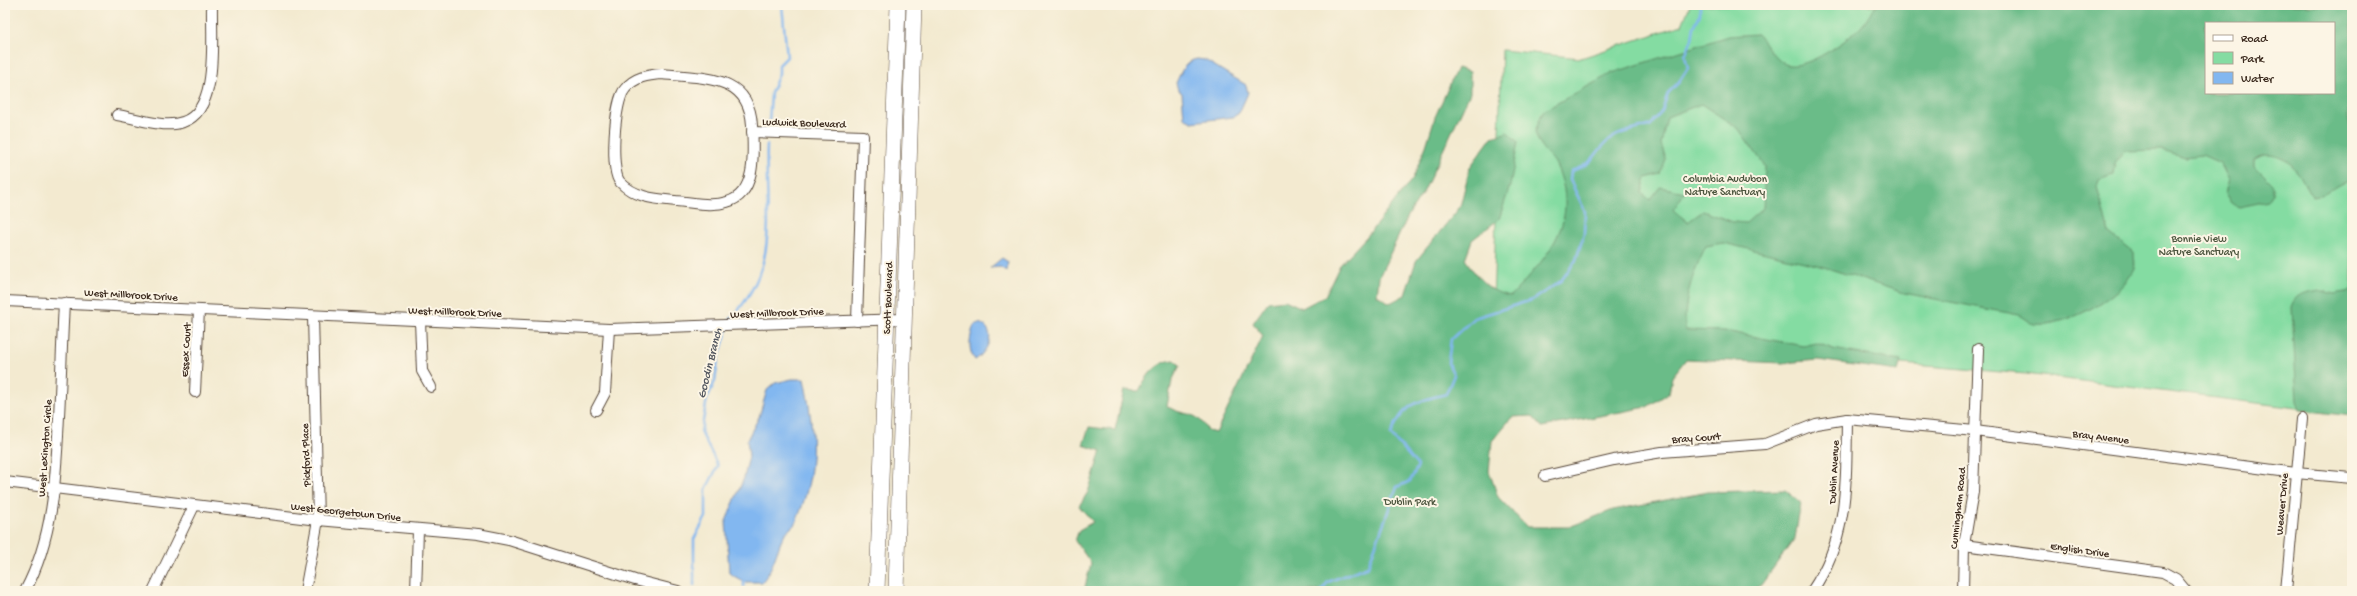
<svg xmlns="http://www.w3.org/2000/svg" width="2357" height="596" font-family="'Gochi Hand',sans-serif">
<rect width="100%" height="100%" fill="#fcf5e5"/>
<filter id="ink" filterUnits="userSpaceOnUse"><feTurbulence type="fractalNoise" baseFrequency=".025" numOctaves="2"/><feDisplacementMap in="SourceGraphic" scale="8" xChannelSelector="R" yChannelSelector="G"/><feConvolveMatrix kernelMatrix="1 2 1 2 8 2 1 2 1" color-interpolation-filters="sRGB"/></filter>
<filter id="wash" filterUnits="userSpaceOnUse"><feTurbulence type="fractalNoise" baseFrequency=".012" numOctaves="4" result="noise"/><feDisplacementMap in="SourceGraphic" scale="16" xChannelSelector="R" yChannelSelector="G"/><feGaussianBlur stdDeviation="0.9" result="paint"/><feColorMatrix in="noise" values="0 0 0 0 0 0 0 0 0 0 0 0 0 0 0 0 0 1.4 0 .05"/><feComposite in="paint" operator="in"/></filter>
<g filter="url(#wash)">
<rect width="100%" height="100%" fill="#f3ead0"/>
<path fill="#84dca2" stroke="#608360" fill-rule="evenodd" d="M1690,5H2352V415L2026,374L1538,335L1257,591L1492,331L1502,50L1581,58L1682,25ZM2206,23H2334V93H2206Z"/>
<g fill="#6bbc88" stroke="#537353" fill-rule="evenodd">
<path d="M1876,5H2352V108L2348,111V119L2352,132V181C2337,181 2328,196 2313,197C2307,191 2306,185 2302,178C2294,162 2270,147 2254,160V166L2273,185V193L2268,201L2239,207L2231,203L2225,193L2229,180L2220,163L2202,155L2185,157L2162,150L2125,151L2115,162L2113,175L2099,180L2097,187L2109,233L2134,253C2134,258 2135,265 2134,269C2122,297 2065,328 2034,324C2029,323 2023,317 2018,315L1904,293L1821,266L1723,243L1706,246C1692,274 1684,298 1685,330L1725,331L1803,346L1817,343L1833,349L1901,361L1898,371L1818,360L1783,363L1686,359L1672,377L1669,393L1647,407L1542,427L1532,416L1512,417L1492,441L1489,471L1498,497L1527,527H1569L1613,510L1708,492L1785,490L1801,503L1795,538L1761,585L1751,591H1084L1091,563L1075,541L1079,530L1093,522L1079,506L1088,492L1101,451L1083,445L1089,427L1115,430L1124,390L1139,391C1146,376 1157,361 1175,360L1180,365L1172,381L1167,406C1184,418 1196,408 1208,431L1216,433L1263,336L1253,323L1268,302L1285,300L1302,308L1325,296L1340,265L1368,235L1413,178L1426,146L1435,117L1457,68L1470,72V93L1423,193L1409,214L1379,277L1377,295L1390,303L1405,295L1416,261L1460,207L1470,167L1492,137L1508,132L1518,142L1510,186L1499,219L1472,240L1465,259C1477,277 1489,293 1511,296C1548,256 1582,221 1556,165C1553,158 1545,153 1541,146C1538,142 1537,137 1535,132L1543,111L1612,73L1728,36L1757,34C1766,43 1777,64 1789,65C1809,68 1846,41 1860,28C1866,22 1871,12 1876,5ZM2206,23H2334V93H2206ZM1701,104L1738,128L1765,166L1763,208L1746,223L1733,222L1703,211L1688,222L1673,210L1685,192L1660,187L1650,200L1642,193L1646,178L1660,174L1666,159L1661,144L1667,117Z"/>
<path d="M2319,290L2334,294L2352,291V416L2300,410L2297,401L2292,307C2297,293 2305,293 2319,290Z"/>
</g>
<g fill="#82b7f0" stroke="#5e7087">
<path d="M1197,59L1205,60L1246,85L1248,93L1239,113L1233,117L1192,122L1184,118L1182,93L1178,90L1176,83C1181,72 1185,61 1197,59Z"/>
<path d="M1002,258L1008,262L1006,271L1000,267L990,268Z"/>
<path d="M979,323C999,330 987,353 975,360C967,350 970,336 974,325Z"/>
<path d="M792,379H804C815,432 818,471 796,522C794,527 787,530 784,535C776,551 774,568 762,582H744L729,573L726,521L744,478L749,456L747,440L759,417L767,390L775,383Z"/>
</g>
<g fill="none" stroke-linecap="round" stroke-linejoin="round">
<g stroke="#82b7f0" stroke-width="2.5">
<path d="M769,123L771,93L779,74V65L787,57L782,5"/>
<path d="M729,321C783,263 764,215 767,145"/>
<path d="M744,582V586"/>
<path d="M694,585V539L706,517V489L718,466L701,432L707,399L715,381L718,359L728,328"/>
<path d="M1321,591L1328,582L1368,566L1397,487L1410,481L1418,466L1391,435C1402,404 1417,401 1446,394L1454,375L1448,363L1451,339L1474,318L1532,300L1561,281L1576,260L1584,234L1585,211L1570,180L1571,171C1598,163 1594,150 1612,138C1624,130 1638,130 1651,125L1662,111L1668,93L1679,82L1688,68L1685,56L1692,39L1694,27L1700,14V5"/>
</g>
</g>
</g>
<g filter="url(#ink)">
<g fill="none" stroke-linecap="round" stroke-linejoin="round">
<defs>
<g id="street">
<path d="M662,74C702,79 749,73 752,125C753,149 758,194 727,202C711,207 692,202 676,201C656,199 635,198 620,182C610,171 614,101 625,89C634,77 648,75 662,74Z"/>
<path d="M117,115C136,118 164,129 183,122C220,110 211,37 212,5"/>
<path d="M752,132L863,136L857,321"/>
<path d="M5,301L609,329L903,319"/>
<path d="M420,321L422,371L431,387"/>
<path d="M195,392L199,310"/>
<path d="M596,410L605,393L609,329"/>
<path d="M1545,476L1614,460L1662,452L1765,444L1816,424L1847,419L1975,431L2296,473L2352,478"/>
<path d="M5,482L318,520L478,534L509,540L635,580L678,591"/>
<path d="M1964,545L2163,572L2176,579L2186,591"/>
<path d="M25,591C54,537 56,476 59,416C61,378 62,340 64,303"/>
<path d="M153,591L194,506"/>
<path d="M305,591L318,520L313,316"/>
<path d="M416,591L418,530"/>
<path d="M1812,591C1849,537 1846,481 1847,419"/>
<path d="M1963,591L1964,545L1973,492L1978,349"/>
<path d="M2286,591L2302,419"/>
</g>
<g id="secondary">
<path d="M877,591L898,5"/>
<path d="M896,591L914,5"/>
</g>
</defs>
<use href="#street" stroke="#574739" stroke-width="12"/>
<use href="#secondary" stroke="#574739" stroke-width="16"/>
<use href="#street" stroke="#fff" stroke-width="10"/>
<use href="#secondary" stroke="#fff" stroke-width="15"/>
</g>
</g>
<g text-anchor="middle" stroke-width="4" stroke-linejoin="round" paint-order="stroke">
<g font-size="11" fill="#3b2a1e" stroke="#fcf5e5">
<text transform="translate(804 122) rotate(2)" y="4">Ludwick Boulevard</text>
<text transform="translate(131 294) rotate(3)" y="4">West Millbrook Drive</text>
<text transform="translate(887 298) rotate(-88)" y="4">Scott Boulevard</text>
<text transform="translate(455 311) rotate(2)" y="4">West Millbrook Drive</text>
<text transform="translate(777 312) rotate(-2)" y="4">West Millbrook Drive</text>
<text transform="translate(185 350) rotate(-87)" y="4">Essex Court</text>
<text transform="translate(2101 436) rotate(7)" y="4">Bray Avenue</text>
<text transform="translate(1696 437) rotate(-4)" y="4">Bray Court</text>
<text transform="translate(44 448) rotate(-86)" y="4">West Lexington Circle</text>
<text transform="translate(305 455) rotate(-92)" y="4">Pickford Place</text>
<text transform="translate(1833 472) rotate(-87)" y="4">Dublin Avenue</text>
<text transform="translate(2281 504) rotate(-85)" y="4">Weaver Drive</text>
<text transform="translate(1957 508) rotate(-84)" y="4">Cunningham Road</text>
<text transform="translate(346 511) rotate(6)" y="4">West Georgetown Drive</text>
<text transform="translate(2080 549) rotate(8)" y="4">English Drive</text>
</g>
<g font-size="11" fill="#4d563f" stroke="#fcf5e5">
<text x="1725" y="182">Columbia Audubon<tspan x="1725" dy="13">Nature Sanctuary</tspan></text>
<text x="2199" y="242">Bonnie View<tspan x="2199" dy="13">Nature Sanctuary</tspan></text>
<text x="1410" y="505">Dublin Park</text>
</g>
<g font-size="12" font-style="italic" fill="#50545d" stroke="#fcf5e5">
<text transform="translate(709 363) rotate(-76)" y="4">Goodin Branch</text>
</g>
</g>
<rect width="2357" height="596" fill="none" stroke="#fcf5e5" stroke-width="20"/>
<rect x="2205" y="22" width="130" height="72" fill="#fcf5e5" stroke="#afa495"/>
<rect x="2213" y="35" width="20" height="6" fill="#ffffff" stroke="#afa495"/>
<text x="2241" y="42" font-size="12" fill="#3b2a1e">Road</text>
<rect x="2213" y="52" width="20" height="12" fill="#84dca2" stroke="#afa495"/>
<text x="2241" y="62" font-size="12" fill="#3b2a1e">Park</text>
<rect x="2213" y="72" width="20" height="12" fill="#82b7f0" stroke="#afa495"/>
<text x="2241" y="82" font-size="12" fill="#3b2a1e">Water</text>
</svg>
